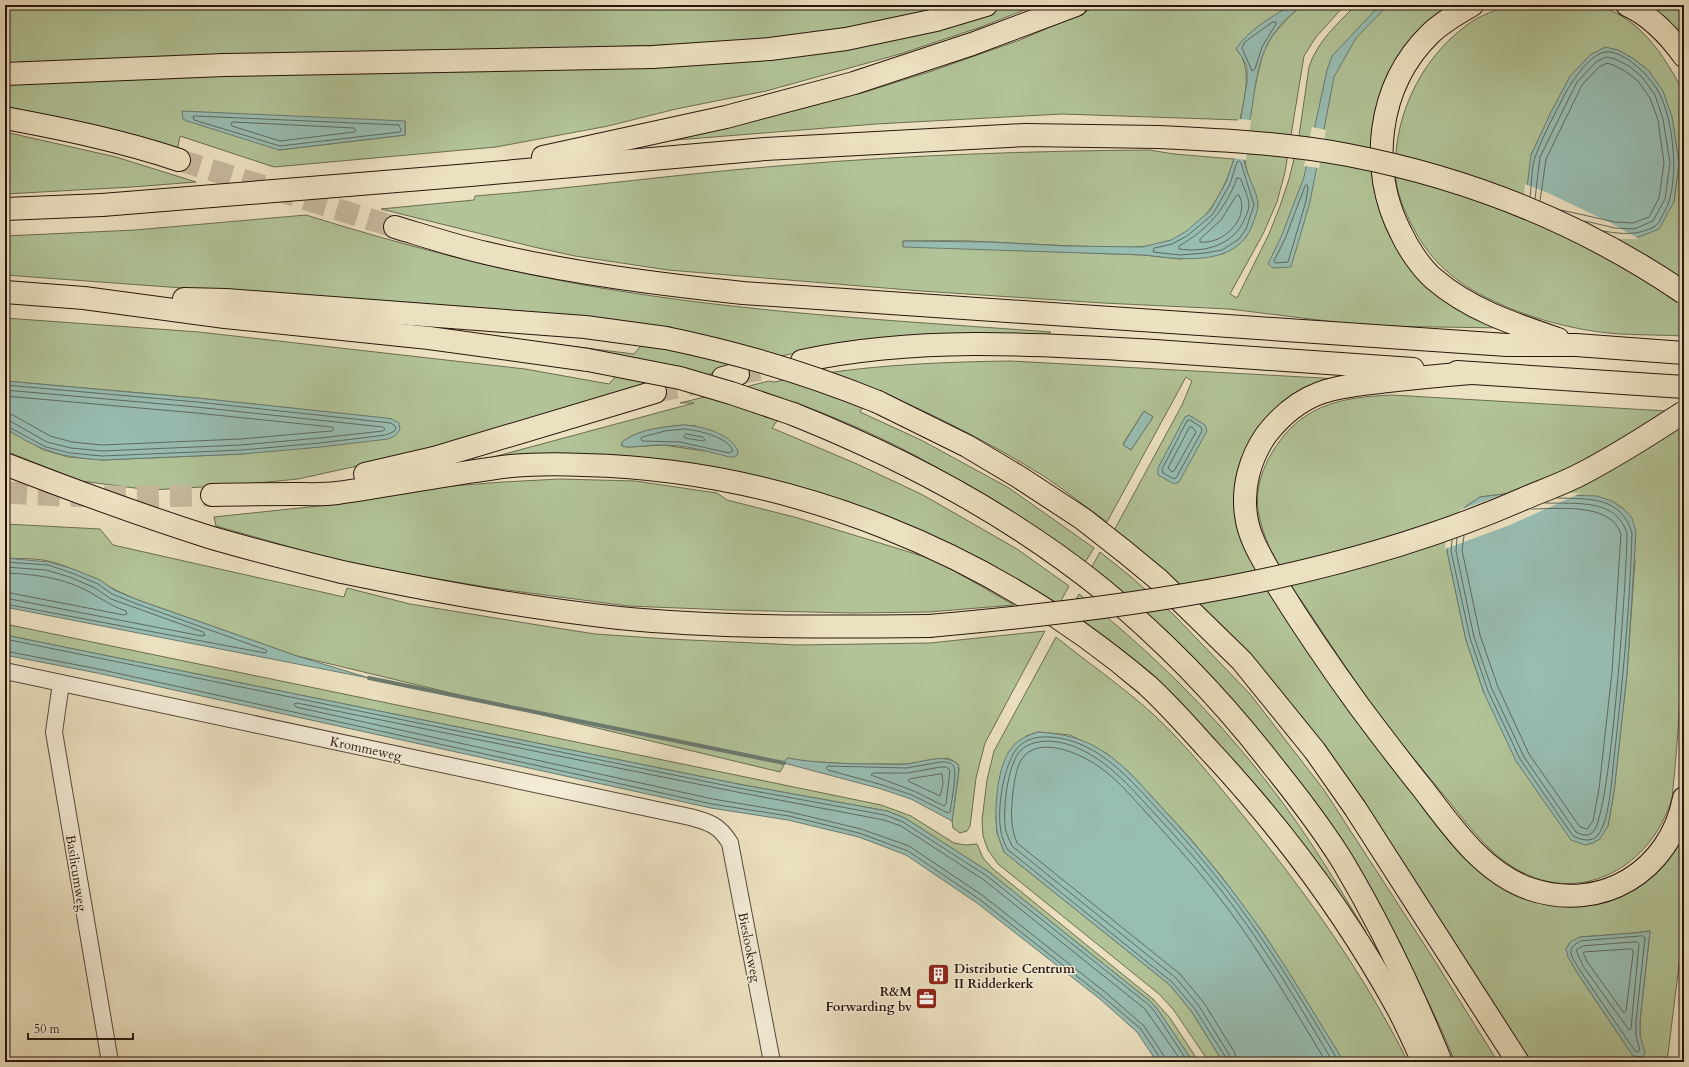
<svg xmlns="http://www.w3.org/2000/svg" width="1689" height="1067" font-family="Cardo,serif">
<rect width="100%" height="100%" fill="#ebe0c0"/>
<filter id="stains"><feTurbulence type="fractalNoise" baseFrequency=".005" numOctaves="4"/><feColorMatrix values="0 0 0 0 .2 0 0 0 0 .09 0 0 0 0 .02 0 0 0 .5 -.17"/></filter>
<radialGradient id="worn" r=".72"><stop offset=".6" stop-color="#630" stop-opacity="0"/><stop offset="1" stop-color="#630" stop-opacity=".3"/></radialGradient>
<g fill="#b1c397" stroke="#6c6c52" fill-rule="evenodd">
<path d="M5,5H965L796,37L701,44L5,64Z"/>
<path d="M1004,5H1037L981,27L900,54L766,91L676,109L608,126L496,147L274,167L180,136L177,151L5,109V80L666,63L977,13ZM405,121V135L279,150Z"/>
<path d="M1101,5H1291L1283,10L1242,57C1251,78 1244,99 1240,120L1062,114L876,124L651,142L797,110L865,92L932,71L1020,40Z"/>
<path d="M1302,5H1345L1316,37L1304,56L1285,172L1277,202L1263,234L1230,294L1237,298L1269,234L1280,206L1289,179L1298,143L1309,67C1317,42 1337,24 1356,5H1463L1383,106L1400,246L1506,328L1368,326L1229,309L1103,303L921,291L668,270L575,256L534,247L381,209L474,200L475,196C580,188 685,173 790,165C909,155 1030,151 1150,150L1174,154L1234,159C1223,194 1207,223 1172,240C1152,249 1127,247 1106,247C1067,246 1029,244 991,242C962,240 932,241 903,241V246L1144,255L1180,259L1223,254L1241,242L1258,205C1254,190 1247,175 1245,161C1242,146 1258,64 1265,49C1273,31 1288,18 1302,5Z"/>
<path d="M1511,5C1530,5 1548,5 1567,5C1575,5 1584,4 1591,5C1637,12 1664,55 1684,93V336C1663,335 1642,335 1620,334C1572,331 1512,314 1471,289C1439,269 1422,248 1407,215C1402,204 1397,192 1396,180C1391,121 1419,60 1467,25C1480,15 1496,10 1511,5ZM1618,50L1634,59L1649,71L1672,117L1679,163L1674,202L1531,155L1570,76Z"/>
<path d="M1644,5H1684V42Z"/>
<path d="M5,132L116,157L196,182L132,187L5,194Z"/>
<path d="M306,215C402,245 501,271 601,288C750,313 901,321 1051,332L1049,334L821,348L766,359L398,457L298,479L237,485L150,490L81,481L5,451V428L44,450L69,457L102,460L242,454L392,419L197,398L5,381V318L199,332L525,369L609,384L626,364L530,341L634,354L653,332L196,289L5,275V236L135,230Z"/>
<path d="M1011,361L1340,379L1281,405L1237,512L1446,831L1549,903L1662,862L1678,846L1684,835V925L1667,1062H1523L1322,753L1111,536L1182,405L1192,381L1186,377L1107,522C1086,507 1066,491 1045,477C991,443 933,414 874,389L860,412L921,440L1009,488L1094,548L1084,564C1035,530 986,495 934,466C889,440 840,419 791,401L772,428L857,464L923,495L1017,549L1069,586L1056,610L787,487L471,463L694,403H680L769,381L774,382C852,366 931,362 1011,361ZM1144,411L1153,417L1131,450L1123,444ZM684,425L696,426L705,451L663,445L629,447L622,446V442C638,429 664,427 684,425ZM1650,931L1640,1021V1035L1633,1056L1576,971L1580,937L1635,933Z"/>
<path d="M1392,395L1684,412C1684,541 1686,669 1672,798C1652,866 1582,907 1516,869C1486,852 1464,819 1442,793C1419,765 1395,736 1373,707C1351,675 1330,644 1309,612C1299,596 1286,582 1278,566C1269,549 1261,528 1258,510C1255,485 1265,461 1279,442C1307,403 1346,397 1392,395ZM1512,493L1612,501L1624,509L1635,560L1627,674L1614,792L1608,826L1484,693L1466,640L1447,551L1465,507L1480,497Z"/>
<path d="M560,479L635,481L717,493L727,500L798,518L919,555L937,561L1014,605L929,612L851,613L729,610L628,606L492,588L354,565L216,526L214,517L328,505L427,488L503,482Z"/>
<path d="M5,524L100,529L113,545L344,597L347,588L410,604L544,626L595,634L668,639L797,645L930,643L1045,631L985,743L976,778L970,826L967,831L960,833L953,828L952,821L959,770L958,764L948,758L906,764H853L803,761L788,758L780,772L297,656L138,600C108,588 81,569 48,561C34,558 19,559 5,558Z"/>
<path d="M1100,552L1130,576L1174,615L1250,694L1324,790L1433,958L1498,1062H1455L1441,1029L1401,945L1354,861L1308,793L1248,718L1184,649L1090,570Z"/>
<path d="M1079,594C1151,652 1217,716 1273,790C1308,835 1337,884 1366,932H1364L1314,859L1246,774L1201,726L1068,614Z"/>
<path d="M5,624L881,805L911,816L954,843L965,845L977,844L983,858L992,868L1153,999L1170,1018L1199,1062H1193L1158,1010L1151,1002L989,872L905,818L887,811L738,784L5,635Z"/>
<path d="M1056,637C1088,663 1122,686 1153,714C1187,746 1216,782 1245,818C1307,894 1364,974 1408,1062H1344L1266,937L1222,877L1189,837L1130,773L1106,753L1070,735L1038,732L1026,736L1001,772L996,818L997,833L1004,852L1170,985L1192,1012L1223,1062H1209L1173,1009L1159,994L998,864L988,850L983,836L982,820L987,780L994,751Z"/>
</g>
<g fill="#98bdb2" stroke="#6b7a70">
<path d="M1291,5H1302C1295,12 1286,18 1280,26C1258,50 1256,83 1251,114C1248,128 1243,144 1244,159C1245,173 1258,192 1258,205C1258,212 1254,219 1252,226C1235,268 1179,259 1144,255L903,247V241L989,242L1066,246L1142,247L1171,240L1185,232L1210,211L1226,182L1234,159L1247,82V67L1242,57L1236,49C1248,30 1272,17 1291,5Z"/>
<path d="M1380,5H1388L1356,38L1334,77L1310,202L1291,267L1273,268L1268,264L1281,237L1304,177L1327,70L1332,56Z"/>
<path d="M1605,47L1618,50L1634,59L1649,71L1663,91L1672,117L1679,163L1674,202L1659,229L1636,238L1525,203L1531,155L1551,112L1570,76L1590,55Z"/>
<path d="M182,111L405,121V135L279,150L187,121L183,119Z"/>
<path d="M5,381L197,398L386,418L392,419L399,423L400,430L395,436L388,439L321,447L242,454L102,460C61,457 40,451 5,428Z"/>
<path d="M1144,411L1153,417L1131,450L1123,445Z"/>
<path d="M1189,415L1205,425L1207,431L1179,482L1174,484L1158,475V468L1185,417Z"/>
<path d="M684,425C701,426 730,433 738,451L737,455L734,457H729C707,451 685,445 662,445C652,444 629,449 622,446V442C638,429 664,427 684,425Z"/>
<path d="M1512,493L1597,496L1612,501L1624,509L1632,518L1636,532L1627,674L1614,792L1608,826L1600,839L1593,843L1585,845L1571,840L1516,761L1484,693L1466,640L1447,551L1449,531L1465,507L1480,497Z"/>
<path d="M5,558L49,562L73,569L100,580L114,590L138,600L297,656L369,678L5,607Z"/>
<path d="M5,635L738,784L887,811L905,818L989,872L1151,1002L1158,1010L1193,1062H1157L1137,1032L1100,999L977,903L906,855L859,837L788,820L711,808L97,673L5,655Z"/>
<path d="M1038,732C1065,734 1084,738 1107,754C1129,769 1146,791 1165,811C1201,850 1235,892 1265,936C1293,977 1318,1020 1344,1062H1223L1192,1012L1170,985L1004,852C1002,845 998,838 997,831C994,808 997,762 1014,745C1021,738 1029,735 1038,732Z"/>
<path d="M787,758C816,763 845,764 873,764C884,764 896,765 907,764C924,762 943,753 958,764L959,770L952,821L911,799L878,788L784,763Z"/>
<path d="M1650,931L1640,1021V1035L1645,1052L1643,1057L1633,1056L1576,971L1568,957L1566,949L1570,942L1580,937L1635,933Z"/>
</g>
<g fill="#ebe0c0">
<path d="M1238,119L1251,120L1246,160L1232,158Z"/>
<path d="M1312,127L1326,130L1319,168L1304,166Z"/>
<path d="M1525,184L1546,192L1611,223L1639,239H1613L1523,201Z"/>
<path d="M1510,492L1581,493L1510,525L1445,549L1447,530L1460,510Z"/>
</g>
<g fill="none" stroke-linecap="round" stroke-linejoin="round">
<g stroke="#60695f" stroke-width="1">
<path d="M1273,22H1276V24L1262,47L1255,69L1252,71L1242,48L1245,42Z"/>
<path d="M195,116L399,125L401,130L400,132L280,146L194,120L193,117Z"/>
<path d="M233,122L354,128L356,130L354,132L280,141L232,126L231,124Z"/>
<path d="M1239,161L1241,163L1254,205L1246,229L1239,239L1222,250L1205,253L1180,255L1153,252L1154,248L1172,244L1187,236L1213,214L1230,184L1237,162Z"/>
<path d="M1237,178L1241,179C1243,187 1249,197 1249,205C1249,210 1246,216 1244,220C1234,245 1204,253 1179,249V246C1208,229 1225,210 1237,178Z"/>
<path d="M1307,185L1308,187L1306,201L1288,262L1275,263L1274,261L1285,239L1305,186Z"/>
<path d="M1239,195C1251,218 1223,245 1200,242V239L1221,220L1236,196Z"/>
<path d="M1530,197C1532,183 1531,167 1536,155C1544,133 1556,112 1566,92C1573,80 1591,53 1606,52C1624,50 1652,78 1659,93C1674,121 1680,182 1665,211C1662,215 1660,223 1655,226C1639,236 1620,234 1603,231"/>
<path d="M1535,199L1540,157L1577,82L1596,62L1606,57L1615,59L1629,66L1642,77L1655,95L1663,119L1670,163L1665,199L1653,221L1634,229L1615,228L1585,221"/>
<path d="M1540,201L1546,159L1582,85L1599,67L1607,63L1613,65L1625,71L1638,81L1650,98L1658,120L1664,163L1659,198L1649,217L1633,223L1615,222L1561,210"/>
<path d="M5,385L197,402L391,423L396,427L395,431L386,435L320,443L242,450L102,456L70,453L46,447L5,425"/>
<path d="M5,390L196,407L383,427L385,429L383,431L320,438L241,445L102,451L71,448L47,442L10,421L5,420"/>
<path d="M5,396L196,413L332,427L334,429L332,431L319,432L241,439L102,445L72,442L50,436L13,415L5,414"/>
<path d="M1190,420L1201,427L1202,431L1176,478L1174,479L1163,473L1162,469L1187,421Z"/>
<path d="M1192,427L1196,432L1174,471L1172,472L1168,468L1189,428Z"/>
<path d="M684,429C698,430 728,437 733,451L729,453L680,442L642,441L641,439L642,437L665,431Z"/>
<path d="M686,434L703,437L705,440L703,441L685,438L684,436Z"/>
<path d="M1464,536L1462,550L1480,635L1498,687L1529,754L1580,827L1587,829L1593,821L1599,789L1612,672L1621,534C1611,502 1558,509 1531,509"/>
<path d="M1457,538L1456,551L1474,637L1492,689L1524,757L1576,832C1582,835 1588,837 1593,832C1611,815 1627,571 1627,533C1616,498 1575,504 1545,503"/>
<path d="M1452,540L1451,551L1470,638L1488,691L1520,759L1573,836C1581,840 1592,843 1598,835C1611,818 1612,770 1615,749C1623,677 1630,605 1632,533C1621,496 1589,499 1557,498"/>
<path d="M5,562L48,565L72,573L98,584L112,594L137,604L266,650L267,652L265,653L5,604"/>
<path d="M5,567L46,570L70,577L95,588L111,599L203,632L205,635L202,636L5,598"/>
<path d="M5,573C35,574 66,578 93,594C105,601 112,606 126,611L127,614L124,615L5,592"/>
<path d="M5,639L738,788L885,815L903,822L987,876L1149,1005L1155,1012L1188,1062"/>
<path d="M5,651L98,669L712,804L789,816L859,833L908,851L979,899L1102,996L1141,1029L1160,1058V1062"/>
<path d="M941,762C945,762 950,762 953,765C958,771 951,804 950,812L948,813L912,795L879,784L828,770L826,768L828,766L906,768Z"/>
<path d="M941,767H946L950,770L946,804L944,806L914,791L871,775L873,773H907Z"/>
<path d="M942,774L943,784L940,796L908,781L910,779Z"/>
<path d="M1643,936L1645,938L1636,1021V1036L1640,1050L1638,1052L1635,1051L1579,969C1572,956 1564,949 1581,941Z"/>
<path d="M1637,942L1639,944L1638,954L1631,1029L1629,1030L1583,966L1576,950L1583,946Z"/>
<path d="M1631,949L1633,950V954L1626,1011L1624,1013L1588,963L1583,953L1585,952Z"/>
<path d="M1165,1062L1164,1056L1144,1026L1105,992L982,895L909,846L861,829L790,812L713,799L296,707L294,704L297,703L737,792L884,820L901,826L984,880L1145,1009L1182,1062"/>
<path d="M1226,1062V1058L1195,1009L1172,982L1007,849C1005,844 1002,838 1001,832C997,812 1002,779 1010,761C1017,742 1031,736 1050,737C1099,740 1131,781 1162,814C1198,853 1232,894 1262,939C1290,979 1314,1021 1339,1062"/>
<path d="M1231,1062L1230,1056L1199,1006L1176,978L1012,846C1010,841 1008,837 1006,832C1002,813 1007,764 1021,750C1033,739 1052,740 1067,744C1105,756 1130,787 1156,815C1193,855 1228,896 1258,941C1285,980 1309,1022 1333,1062"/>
<path d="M1237,1062L1235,1053L1204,1003L1180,974L1017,843C1010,826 1011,810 1013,792C1015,780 1016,764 1025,755C1043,737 1081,754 1098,766C1119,780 1136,802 1154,821C1190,861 1225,901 1254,946C1279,984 1303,1023 1326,1062"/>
</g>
<path stroke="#6b7a70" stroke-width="4" d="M369,678L784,763"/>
<g stroke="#c4b79c" stroke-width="22" stroke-dasharray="22 11" stroke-linecap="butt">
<path d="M179,160L395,227"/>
<path d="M738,374L783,365"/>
<path d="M655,392L703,382"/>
<path d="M5,492C74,498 143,497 212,495"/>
</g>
<defs>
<g id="street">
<path d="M5,671L690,817C709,822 719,825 730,843L772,1062"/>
<path d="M61,683L54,732L110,1062"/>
</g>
<g id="highway">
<path d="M1472,5C1457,14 1442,22 1430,34C1377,86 1368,169 1401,233C1408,248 1421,268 1434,279C1470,310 1514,324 1558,339"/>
<path d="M1627,5C1651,16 1669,35 1684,56"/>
<path d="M5,74L224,65L653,57L770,49L846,39L936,20L986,5"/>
<path d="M5,118C64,129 122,141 179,160"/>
<path d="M543,157L726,117L854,83L972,44L1076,5"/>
<path d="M470,175L765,149L1025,135L1158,137"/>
<path d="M5,209L102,205"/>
<path d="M395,227C425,236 455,246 486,253C571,273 657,284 743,293L1507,345H1576L1684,353"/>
<path d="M5,292L84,298L225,317L429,338L588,360"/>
<path d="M184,299L226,300L585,327L666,338"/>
<path d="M802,361C917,336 1038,344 1155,351C1241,357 1327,363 1413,369"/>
<path d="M1457,372L1684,387"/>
<path d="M1472,373C1444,375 1416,378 1388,381C1365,384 1342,385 1320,393C1298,401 1280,417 1266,435C1250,458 1242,487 1246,515C1249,540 1264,561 1276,583C1302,625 1330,666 1359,706C1380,734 1401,762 1423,789C1452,827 1483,873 1530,889C1602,913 1670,871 1684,798"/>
<path d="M723,378L738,374"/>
<path d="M878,402L967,446L1019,477L1083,519L1125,552L1159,580L1242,661L1315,751L1355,808L1518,1062"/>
<path d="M793,414C903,458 1009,514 1102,589C1165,641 1223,701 1273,766C1298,797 1322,828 1343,862C1381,926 1413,993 1441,1062"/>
<path d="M365,474L434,458L655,392"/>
<path d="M212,495C239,494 266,494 293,494C307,494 323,495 337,493C395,485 453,473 511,466C535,464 560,464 584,465C790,470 991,552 1147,685C1169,705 1188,727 1208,749C1282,828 1346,914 1398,1009C1407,1026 1415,1044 1423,1062"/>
<path d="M342,572C433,591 525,608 619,618C722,628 826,627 929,626"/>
</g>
</defs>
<use href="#street" stroke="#584839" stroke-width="18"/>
<use href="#highway" stroke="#27150c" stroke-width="24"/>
<use href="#street" stroke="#f2ebd6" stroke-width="16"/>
<use href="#highway" stroke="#ebe0c0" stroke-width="22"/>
<defs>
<g id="highway-bridge">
<path d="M1158,137C1221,140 1285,143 1348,155C1468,178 1583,224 1684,293"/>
<path d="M102,205L470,175"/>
<path d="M666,338C739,353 809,374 878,402"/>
<path d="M588,360L680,378L731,393L793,414"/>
<path d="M5,464C72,490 140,515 209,537C253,550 297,561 342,572"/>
<path d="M929,626C1131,608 1336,581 1523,499C1544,490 1565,483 1585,472C1619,454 1652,433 1684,412"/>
</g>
</defs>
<use href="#highway-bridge" stroke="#27150c" stroke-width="24" stroke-linecap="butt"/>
<use href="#highway-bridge" stroke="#ebe0c0" stroke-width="22"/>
</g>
<defs>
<symbol id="building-square" viewBox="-11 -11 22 22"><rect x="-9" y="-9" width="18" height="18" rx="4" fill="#8f2418" stroke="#f2ebd6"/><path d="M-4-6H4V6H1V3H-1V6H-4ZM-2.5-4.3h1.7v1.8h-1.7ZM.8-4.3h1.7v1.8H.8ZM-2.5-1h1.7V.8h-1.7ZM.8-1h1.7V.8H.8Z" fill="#fff"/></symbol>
<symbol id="office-square" viewBox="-11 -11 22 22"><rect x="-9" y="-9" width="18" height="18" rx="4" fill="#8f2418" stroke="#f2ebd6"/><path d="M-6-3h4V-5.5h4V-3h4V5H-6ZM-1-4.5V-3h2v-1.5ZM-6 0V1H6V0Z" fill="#fff"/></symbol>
</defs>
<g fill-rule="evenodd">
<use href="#building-square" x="926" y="962" width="25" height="25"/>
<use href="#office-square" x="914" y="986" width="25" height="25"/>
</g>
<g text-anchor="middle" stroke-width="3" stroke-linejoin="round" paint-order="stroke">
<g font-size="13" fill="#27150c" stroke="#f2ebd6">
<text transform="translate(366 748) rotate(12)" y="5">Krommeweg</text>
<text transform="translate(77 873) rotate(81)" y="5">Basilicumweg</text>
<text transform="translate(750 947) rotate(79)" y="5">Bieslookweg</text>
</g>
<g font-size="13" font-weight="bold" fill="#27150c" stroke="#f2ebd6" text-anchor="start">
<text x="954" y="973">Distributie Centrum<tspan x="954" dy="15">II Ridderkerk</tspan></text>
<text x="912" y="996" text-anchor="end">R&amp;M<tspan x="912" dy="15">Forwarding bv</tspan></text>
</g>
</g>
<rect width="1689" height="1067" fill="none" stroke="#ebe0c0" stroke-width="20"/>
<rect x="6" y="6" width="1677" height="1055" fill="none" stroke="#27150c" stroke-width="2"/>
<rect x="10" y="10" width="1669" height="1047" fill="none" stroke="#27150c"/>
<path d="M28 1033v6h105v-6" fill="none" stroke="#27150c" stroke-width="2"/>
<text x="34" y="1033" font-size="12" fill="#27150c" stroke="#f2ebd6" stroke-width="3" paint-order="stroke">50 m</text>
<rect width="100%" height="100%" filter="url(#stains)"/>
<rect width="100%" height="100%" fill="url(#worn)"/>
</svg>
